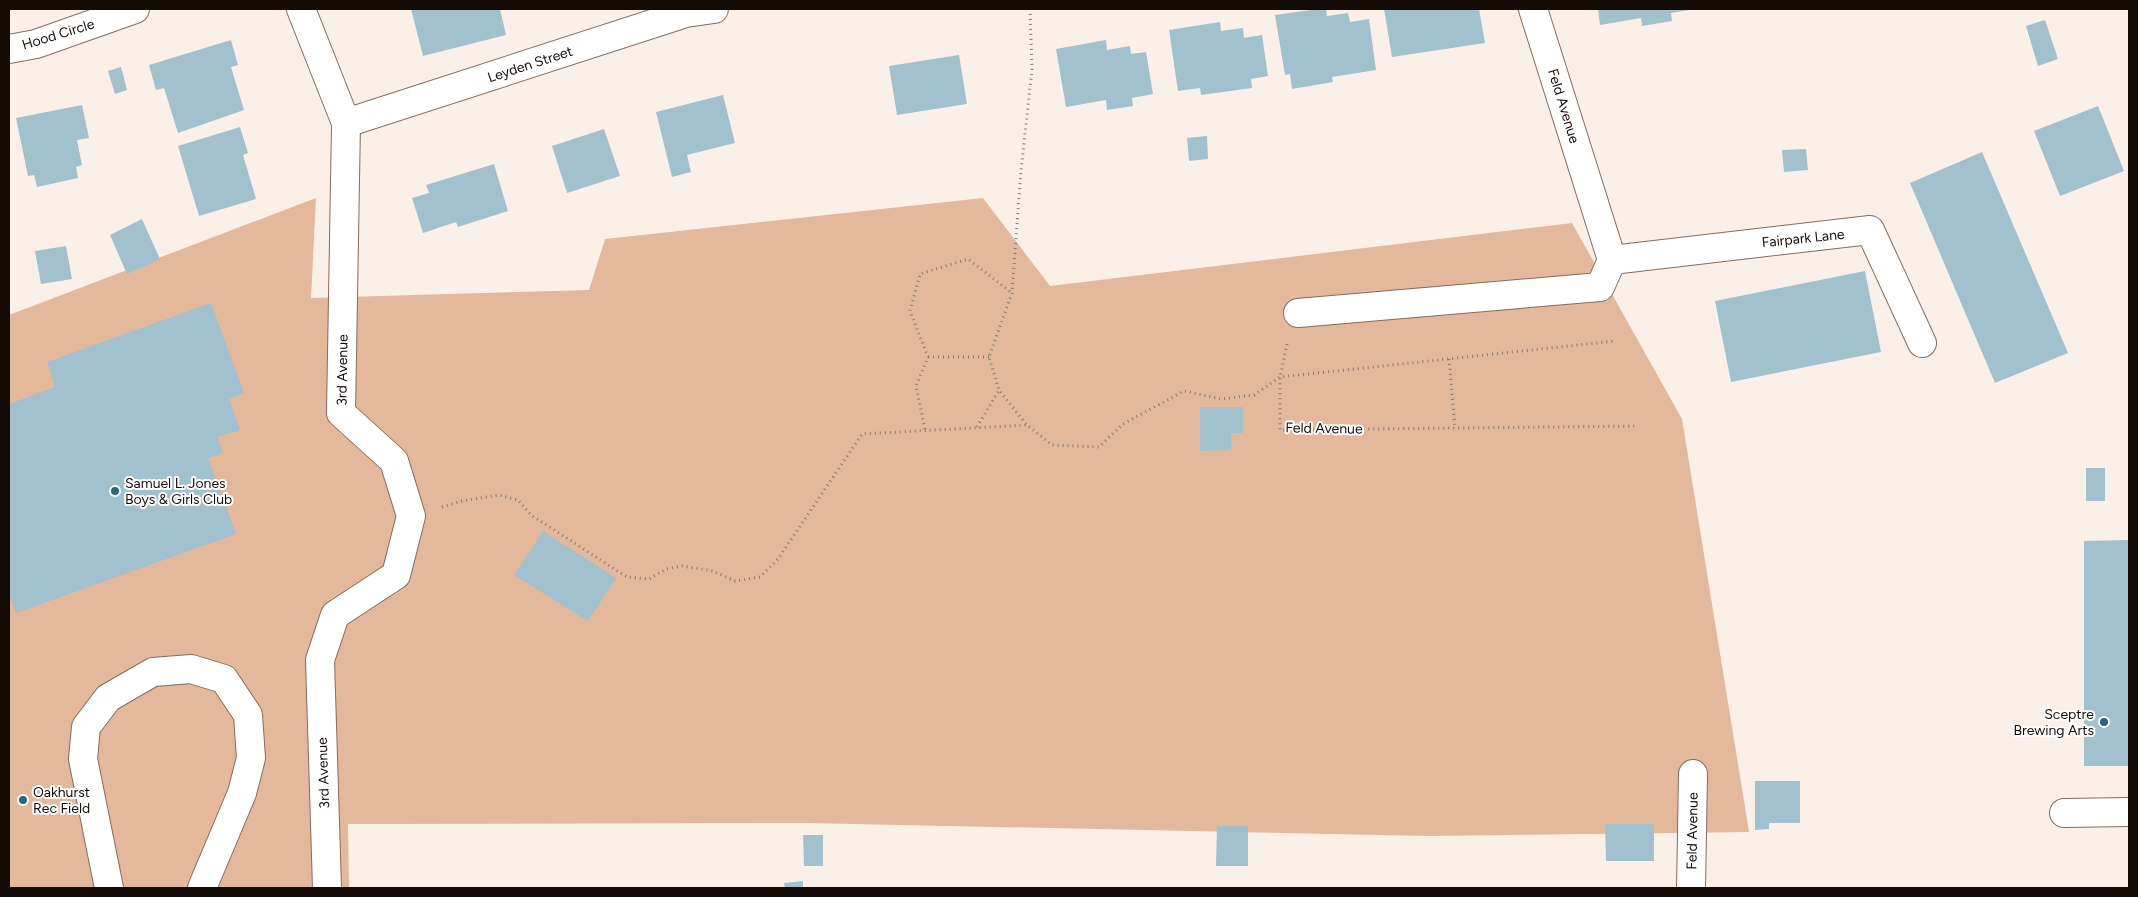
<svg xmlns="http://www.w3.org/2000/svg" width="2138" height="897" font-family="Figtree,sans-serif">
<rect width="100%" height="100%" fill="#fbf0e8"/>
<path fill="#e3b89b" d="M316,198L311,298L589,290L605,239L983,198L1050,286L1572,223L1682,419L1749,832L1430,836L807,823L348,824L349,888H9V315Z"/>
<g fill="#a1c1cf">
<path d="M411,9H500L506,35L423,56Z"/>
<path d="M1318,9H1326L1327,16L1348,13L1350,22L1369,19L1376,70L1332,77L1333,82L1292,89L1290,74L1285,75L1275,15Z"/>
<path d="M1384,9H1479L1485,43L1392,57Z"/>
<path d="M1598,9H1689V10L1671,13L1672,21L1642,26L1641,18L1600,25Z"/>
<path d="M2045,20L2058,59L2038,66L2026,26Z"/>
<path d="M1220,22L1221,31L1243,28L1244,38L1262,35L1268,76L1251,79L1252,88L1201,95L1200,88L1178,91L1169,30Z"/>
<path d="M231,40L238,65L231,67L244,110L178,133L164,88L156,90L149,65Z"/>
<path d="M1106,40L1107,50L1130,46L1131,54L1146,52L1153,94L1132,98L1133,106L1107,110L1106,100L1066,107L1056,49Z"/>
<path d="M959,55L967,104L897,115L889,66Z"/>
<path d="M121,67L127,90L115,94L108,71Z"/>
<path d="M723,95L735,143L687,155L691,172L672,177L656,112Z"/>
<path d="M82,105L89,138L77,140L82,165L76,167L78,178L37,187L34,175L28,176L16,118Z"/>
<path d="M2098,106L2124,171L2060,196L2034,131Z"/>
<path d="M240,127L248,153L243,155L256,199L199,216L178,146Z"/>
<path d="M604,129L620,176L567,193L552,146Z"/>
<path d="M1207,136L1208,159L1189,161L1187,138Z"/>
<path d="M1806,149L1808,170L1784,172L1782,150Z"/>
<path d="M1982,152L2068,353L1995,383L1910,183Z"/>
<path d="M494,164L508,211L458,227L456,222L423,233L412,198L429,193L426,185Z"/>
<path d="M142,219L160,259L127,274L110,235Z"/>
<path d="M66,246L72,279L41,284L35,251Z"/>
<path d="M1865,271L1881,352L1731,382L1715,301Z"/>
<path d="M211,303L244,393L229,399L240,430L217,437L223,453L208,458L236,534L16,613L9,594V404L55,387L47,362Z"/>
<path d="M1200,407H1243V433H1231V450L1200,451Z"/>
<rect x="2086" y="468" width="19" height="33"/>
<path d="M543,531L616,578L588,621L514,575Z"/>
<path d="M2129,540V766H2084V541Z"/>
<path d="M1755,781H1800V823H1769V829L1755,830Z"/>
<path d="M1605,824H1654V861H1606Z"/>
<path d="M1217,826H1248V866H1216Z"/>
<path d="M803,835H823V866H804Z"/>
<path d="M803,881V888H785L784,883Z"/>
</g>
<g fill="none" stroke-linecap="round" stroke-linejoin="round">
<defs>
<g id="minor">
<path d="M301,9L346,123L341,413L394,461L411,516L396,575L335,615L320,660L327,888"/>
<path d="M9,49L36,44L135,9"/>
<path d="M346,123L686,13L714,9"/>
<path d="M1612,260L1870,230L1922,343"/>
<path d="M1298,313L1600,287L1612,260L1533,9"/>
<path d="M2064,813L2129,812"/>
<path d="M109,888L83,759L86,727L108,698L153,672L191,669L224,679L248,715L251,758L242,793L202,888"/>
<path d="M1691,888L1693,774"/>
</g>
</defs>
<use href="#minor" stroke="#856d5c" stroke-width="30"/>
<g stroke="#847a74" stroke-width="3" stroke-dasharray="1 4" stroke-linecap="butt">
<path d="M1287,344L1280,377V430L1638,426"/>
<path d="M928,357H989"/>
<path d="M1449,359L1455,428"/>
<path d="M1026,424L999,390L989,357L1012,293L1021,171L1032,69L1030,9"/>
<path d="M977,427L999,390"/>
<path d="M925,429L916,386L928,357L910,311L920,274L968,259L1012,293"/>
<path d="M442,507L462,501L499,495L518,500L531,515L627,577L649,579L666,569L682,566L713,571L735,581L760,577L778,559L862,434L1027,425L1052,445L1099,447L1123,424L1184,391L1221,399L1254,395L1280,377L1615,341"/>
</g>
<use href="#minor" stroke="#fff" stroke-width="28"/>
</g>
<g fill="#2b667e" stroke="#fff" stroke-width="2">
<circle cx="115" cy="491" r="5"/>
<circle cx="2104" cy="722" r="5"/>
<circle cx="23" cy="800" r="5"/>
</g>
<g text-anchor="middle" stroke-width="4" stroke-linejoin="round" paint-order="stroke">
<g font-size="14" fill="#140b06" stroke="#fff">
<text transform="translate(58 34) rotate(-17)" y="5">Hood Circle</text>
<text transform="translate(530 64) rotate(-18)" y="5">Leyden Street</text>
<text transform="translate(1564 106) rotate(73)" y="5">Feld Avenue</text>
<text transform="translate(1803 238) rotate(-6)" y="5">Fairpark Lane</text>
<text transform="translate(342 370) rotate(-89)" y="5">3rd Avenue</text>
<text transform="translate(1324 428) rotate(1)" y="5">Feld Avenue</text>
<text transform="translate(323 773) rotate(-92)" y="5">3rd Avenue</text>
<text transform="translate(1692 831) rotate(-89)" y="5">Feld Avenue</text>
</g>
<g font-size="14" fill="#140b06" stroke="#fff" text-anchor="start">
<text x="125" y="488">Samuel L. Jones<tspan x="125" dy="16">Boys &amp; Girls Club</tspan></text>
<text x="2094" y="719" text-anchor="end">Sceptre<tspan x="2094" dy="16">Brewing Arts</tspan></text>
<text x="33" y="797">Oakhurst<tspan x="33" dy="16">Rec Field</tspan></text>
</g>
</g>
<rect width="2138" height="897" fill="none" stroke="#140b06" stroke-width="20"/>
</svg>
